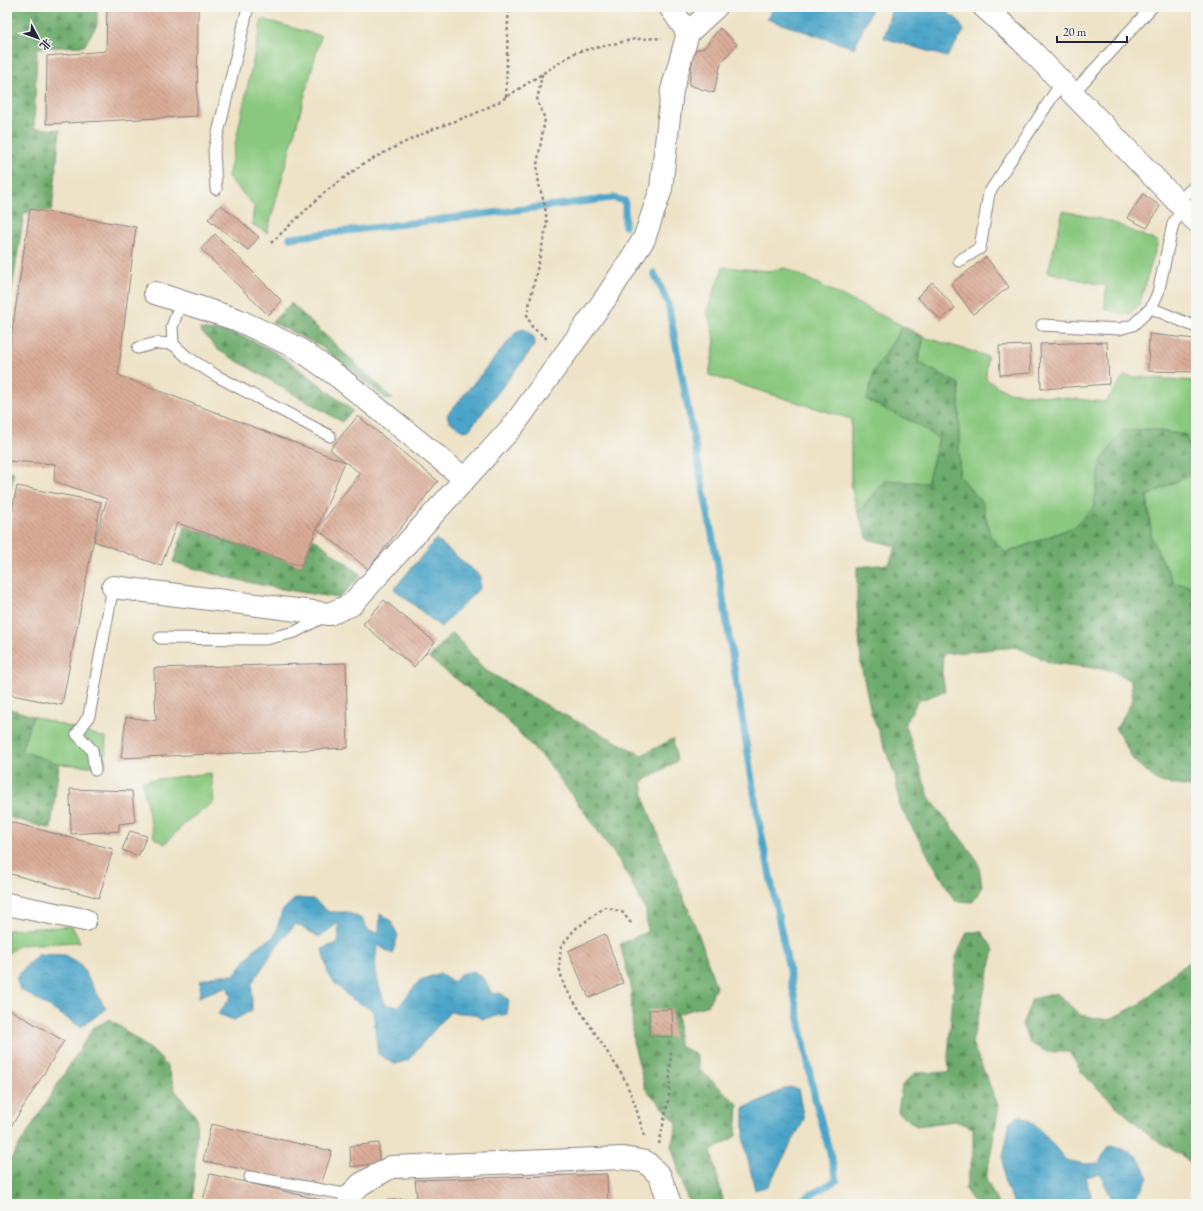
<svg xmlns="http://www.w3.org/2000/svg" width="1203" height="1211" font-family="'EB Garamond','Noto Serif SC',serif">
<defs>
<pattern id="forest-firs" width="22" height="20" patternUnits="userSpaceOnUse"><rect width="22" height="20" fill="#6eac6d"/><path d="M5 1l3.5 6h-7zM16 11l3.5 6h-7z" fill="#5a8c5b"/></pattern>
<pattern id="water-ripples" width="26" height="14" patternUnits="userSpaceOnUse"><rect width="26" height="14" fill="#4ba5c8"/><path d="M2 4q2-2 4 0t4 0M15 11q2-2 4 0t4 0" fill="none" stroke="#3e86a4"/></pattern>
<pattern id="building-back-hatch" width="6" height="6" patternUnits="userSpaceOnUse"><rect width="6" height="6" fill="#daac97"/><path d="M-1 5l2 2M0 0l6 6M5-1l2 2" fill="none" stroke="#b08c7c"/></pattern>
</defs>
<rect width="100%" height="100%" fill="#f6f6f2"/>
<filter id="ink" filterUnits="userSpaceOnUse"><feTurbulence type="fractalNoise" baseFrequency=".025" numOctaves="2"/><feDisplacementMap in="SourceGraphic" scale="8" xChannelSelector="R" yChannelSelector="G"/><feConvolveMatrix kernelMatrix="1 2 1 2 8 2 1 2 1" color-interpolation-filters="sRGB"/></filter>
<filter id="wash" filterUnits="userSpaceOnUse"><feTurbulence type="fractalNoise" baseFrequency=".012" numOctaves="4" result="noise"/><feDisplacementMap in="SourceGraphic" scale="16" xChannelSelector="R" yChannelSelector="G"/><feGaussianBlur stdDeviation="0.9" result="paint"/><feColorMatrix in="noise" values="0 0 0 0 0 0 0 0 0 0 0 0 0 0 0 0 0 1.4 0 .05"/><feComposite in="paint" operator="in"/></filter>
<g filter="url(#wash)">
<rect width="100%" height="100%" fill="#eee3c7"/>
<g fill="#89c87e" stroke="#56755c">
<path d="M262,19L321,36L267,233L252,224L254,206L228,177Z"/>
<path d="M1063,211L1109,221L1158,242L1139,305L1131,313L1123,315L1105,309L1106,286L1048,272Z"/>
<path d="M723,267L768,271L786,268L903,326L874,371L918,425L939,438L927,483L885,480L858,513L851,486V419L709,375L715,341L707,311Z"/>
<path d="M924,337L987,356L986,379L1007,392L1106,402L1124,376L1196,381V587L1174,583L1152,540L1147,496L1195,472L1101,461L1094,508L1074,527L1006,553L990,536L983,504L959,476V384L918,362Z"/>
<path d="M33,716L106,738L105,767L59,764L21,751Z"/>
<path d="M211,773L214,802L187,821L165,844L154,838L142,781Z"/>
<path d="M72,926L80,942L19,945L7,954V930Z"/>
</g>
<g fill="url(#forest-firs)" stroke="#486754">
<path d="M7,7H97V25L84,46L37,48L34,128L60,130L52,210L24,213L7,321Z"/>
<path d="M291,303L393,399H386L320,346L272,322Z"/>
<path d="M903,326L924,337L918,362L959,384V476L983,504L990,536L1006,553L1074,527L1093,508L1101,461L1122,431L1149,429L1186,435L1195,472L1147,496L1152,540L1174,583L1196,587V788L1159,782L1134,761L1116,729L1133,700L1131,681L1111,670L1051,663L1016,647L943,654L942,672L945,691L918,701L905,723L929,797L978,861L982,886L973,902L955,901L900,807L895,775L871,712L861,665L857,605V567L889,564L896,546L868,539L858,513L885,480L927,483L939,439L918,425L867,400L874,371Z"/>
<path d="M199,329C211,331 226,331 238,335C281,350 317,383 353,411L342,422L218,350Z"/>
<path d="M7,470L14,472L7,506Z"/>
<path d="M185,526L301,566L313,538L361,575L339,598C280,590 230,580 173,562Z"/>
<path d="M452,632L485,670L555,710L642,755L673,739L677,761L642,782L645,802L700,938L716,987L708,1005L678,1014L679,1046L696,1054L700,1070L738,1104L736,1136L711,1151L724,1204H689L671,1146L677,1123L645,1088L633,1041L631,986L620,944L647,932L646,911L621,863L549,764L501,714L429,658Z"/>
<path d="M7,708L33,716L21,751L59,764L51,829L7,817Z"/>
<path d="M967,932H982L994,950L972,1043L999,1107L986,1179L998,1204H975L965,1189L973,1155V1128L955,1121L916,1126L898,1112L902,1085L915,1073L949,1072L948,1056L956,957Z"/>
<path d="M1196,957V1167L1184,1157L1153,1138L1115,1105L1082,1073L1069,1052H1047L1030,1043L1022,1025L1032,999L1057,993L1080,1015L1108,1020L1140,1004L1180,968Z"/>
<path d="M110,1019L156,1054L167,1066L175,1090L197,1118L193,1204H7V1165L93,1028Z"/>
</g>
<g fill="url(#water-ripples)" stroke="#366482">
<path d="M774,7H873L854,48L767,19Z"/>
<path d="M892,7H939L958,20L964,31L947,57L884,38Z"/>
<path d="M524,329L534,337L535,345L469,430L463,431L449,421L447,415L517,331Z"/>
<path d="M436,539L480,576V588L441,627L394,589Z"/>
<path d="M296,898L313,899L329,912H347L362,919L369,931L379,932L380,914L391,921L398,936L392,954L378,945C372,965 378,986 386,1005L399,1006L420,980L440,973L454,982L460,974L474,971L485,980L492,994L501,993L509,1000L507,1014L482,1019L473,1014L450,1012L408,1060L395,1064L378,1054L373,1010L350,998L329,977L322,949L339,942L338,923L319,937L296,924L276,947L252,983V1010L234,1020L218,1014L231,997L227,986L199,997L201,980L220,975H234L255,948L275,936L282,911Z"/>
<path d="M38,954L65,955L80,964L106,1009L81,1027L20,989L16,977Z"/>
<path d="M789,1087L798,1089L804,1120L768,1186L755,1190L744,1143V1108Z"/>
<path d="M1021,1115L1036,1125L1066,1160L1085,1164L1099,1163L1108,1146C1131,1150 1140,1153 1148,1177L1143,1189L1128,1204L1112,1199L1100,1174L1085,1177L1091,1195L1088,1204H1014L1004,1181L1003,1157L1010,1121Z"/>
</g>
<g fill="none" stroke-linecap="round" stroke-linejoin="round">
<g stroke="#4ba5c8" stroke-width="7">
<path d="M290,238L613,198L625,201V226"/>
<path d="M654,273L668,303L717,561L758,817L815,1098L837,1180L794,1204"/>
</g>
</g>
<g id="blocks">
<g fill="url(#building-back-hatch)">
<path d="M107,7H198L197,116L46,124L47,56L106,51Z"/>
<path d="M720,28L737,44L721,63L714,93L689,85L694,50L704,48Z"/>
<path d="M1143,194L1160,206L1147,228L1127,218Z"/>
<path d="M221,205L259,237L248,250L208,219Z"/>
<path d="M30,209L136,227L118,375L345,462L330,449L358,416L438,481L368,569L317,529L360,473L345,462L301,566L177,523L161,566L94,541L107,499L54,481L55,464L7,461V366Z"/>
<path d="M215,234L282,301L268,315L201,249Z"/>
<path d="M986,257L1009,287L973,314L951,284Z"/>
<path d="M932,282L955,308L941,320L917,297Z"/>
<path d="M1149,334L1196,339V372L1148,371Z"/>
<path d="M1107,342L1109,384L1041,389L1040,344Z"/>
<path d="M1030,345L1031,373L1000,375L999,346Z"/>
<path d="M17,486L101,502L62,705L7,694V536Z"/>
<path d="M384,600L435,642L414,667L363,624Z"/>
<path d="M346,663L348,748L121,758L126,717L156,721L154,668Z"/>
<path d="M70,789L132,791L135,822L119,824V831L71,834Z"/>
<path d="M7,821L113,849L99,898L7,873Z"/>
<path d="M130,831L147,836L138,856L122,850Z"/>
<path d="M605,934L623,983L589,998L568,951Z"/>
<path d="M7,1008L64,1041L7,1133Z"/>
<path d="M672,1009L673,1037L649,1036V1010Z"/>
<path d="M211,1124L332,1151L321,1185L203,1161Z"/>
<path d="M379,1143V1163L351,1167L350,1146Z"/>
<path d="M210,1174L335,1203L334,1204H202Z"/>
<path d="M607,1174L608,1204H360V1202L417,1198L415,1180Z"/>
</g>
</g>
</g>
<g filter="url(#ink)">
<use href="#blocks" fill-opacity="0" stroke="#888281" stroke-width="1"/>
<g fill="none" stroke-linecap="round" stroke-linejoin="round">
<defs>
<g id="lane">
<path d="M1073,93L1152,7"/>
<path d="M216,189L214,150L248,7"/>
<path d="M1178,202L1196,185"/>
<path d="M959,261L980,248L989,193L1062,82"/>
<path d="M181,301L172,327L173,344L187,357L215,375L330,436"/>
<path d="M1151,308L1196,327"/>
<path d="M1042,325L1119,329L1133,325L1151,308L1158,293L1173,224L1183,208"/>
<path d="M138,348L156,343L173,344"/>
<path d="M160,638L266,639L295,632L325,616"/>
<path d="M95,770L92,750L77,734L89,716L113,587"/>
<path d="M250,1177L350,1195"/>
</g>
<g id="street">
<path d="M670,7L688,33"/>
<path d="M984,7L1022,41L1196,221"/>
<path d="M155,293L238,320L299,349L340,378L465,479"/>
<path d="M113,587L329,614L351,605L514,425L605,299L644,239L661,189L672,90L688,33L716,7"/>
<path d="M7,904L85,920"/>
<path d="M349,1204L350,1195L361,1184L391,1167L623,1158L646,1162L660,1176L670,1204"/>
</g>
</defs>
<use href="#lane" stroke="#888281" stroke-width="13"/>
<use href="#street" stroke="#888281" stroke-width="24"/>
<g stroke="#888281" stroke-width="2.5" stroke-dasharray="3 3" stroke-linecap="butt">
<path d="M542,74L537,101L545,119L537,165L539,185L545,206L547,224L527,315L532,327L547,339"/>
<path d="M506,97L508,19L510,7"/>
<path d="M271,243L325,192L363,164L393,148L433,129L472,115L497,103L576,52L636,39L662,38"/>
<path d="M631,923L622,912L605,907L574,930L561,947L559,967L564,986L623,1076L635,1104L645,1139"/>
<path d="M659,1144L669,1097L671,1052"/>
</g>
<use href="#lane" stroke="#fff" stroke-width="11"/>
<use href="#street" stroke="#fff" stroke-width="22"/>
</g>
</g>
<rect width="1203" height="1211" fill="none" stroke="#f6f6f2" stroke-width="24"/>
<g transform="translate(38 38) rotate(131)" stroke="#f6f6f2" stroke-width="3" paint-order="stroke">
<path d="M0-3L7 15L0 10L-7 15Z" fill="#22223b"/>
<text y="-6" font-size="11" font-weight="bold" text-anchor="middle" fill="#22223b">北</text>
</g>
<path d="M1057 36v6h70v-6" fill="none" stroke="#22223b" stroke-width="2"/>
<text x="1063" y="36" font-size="12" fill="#22223b" stroke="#f6f6f2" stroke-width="3" paint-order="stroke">20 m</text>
</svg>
